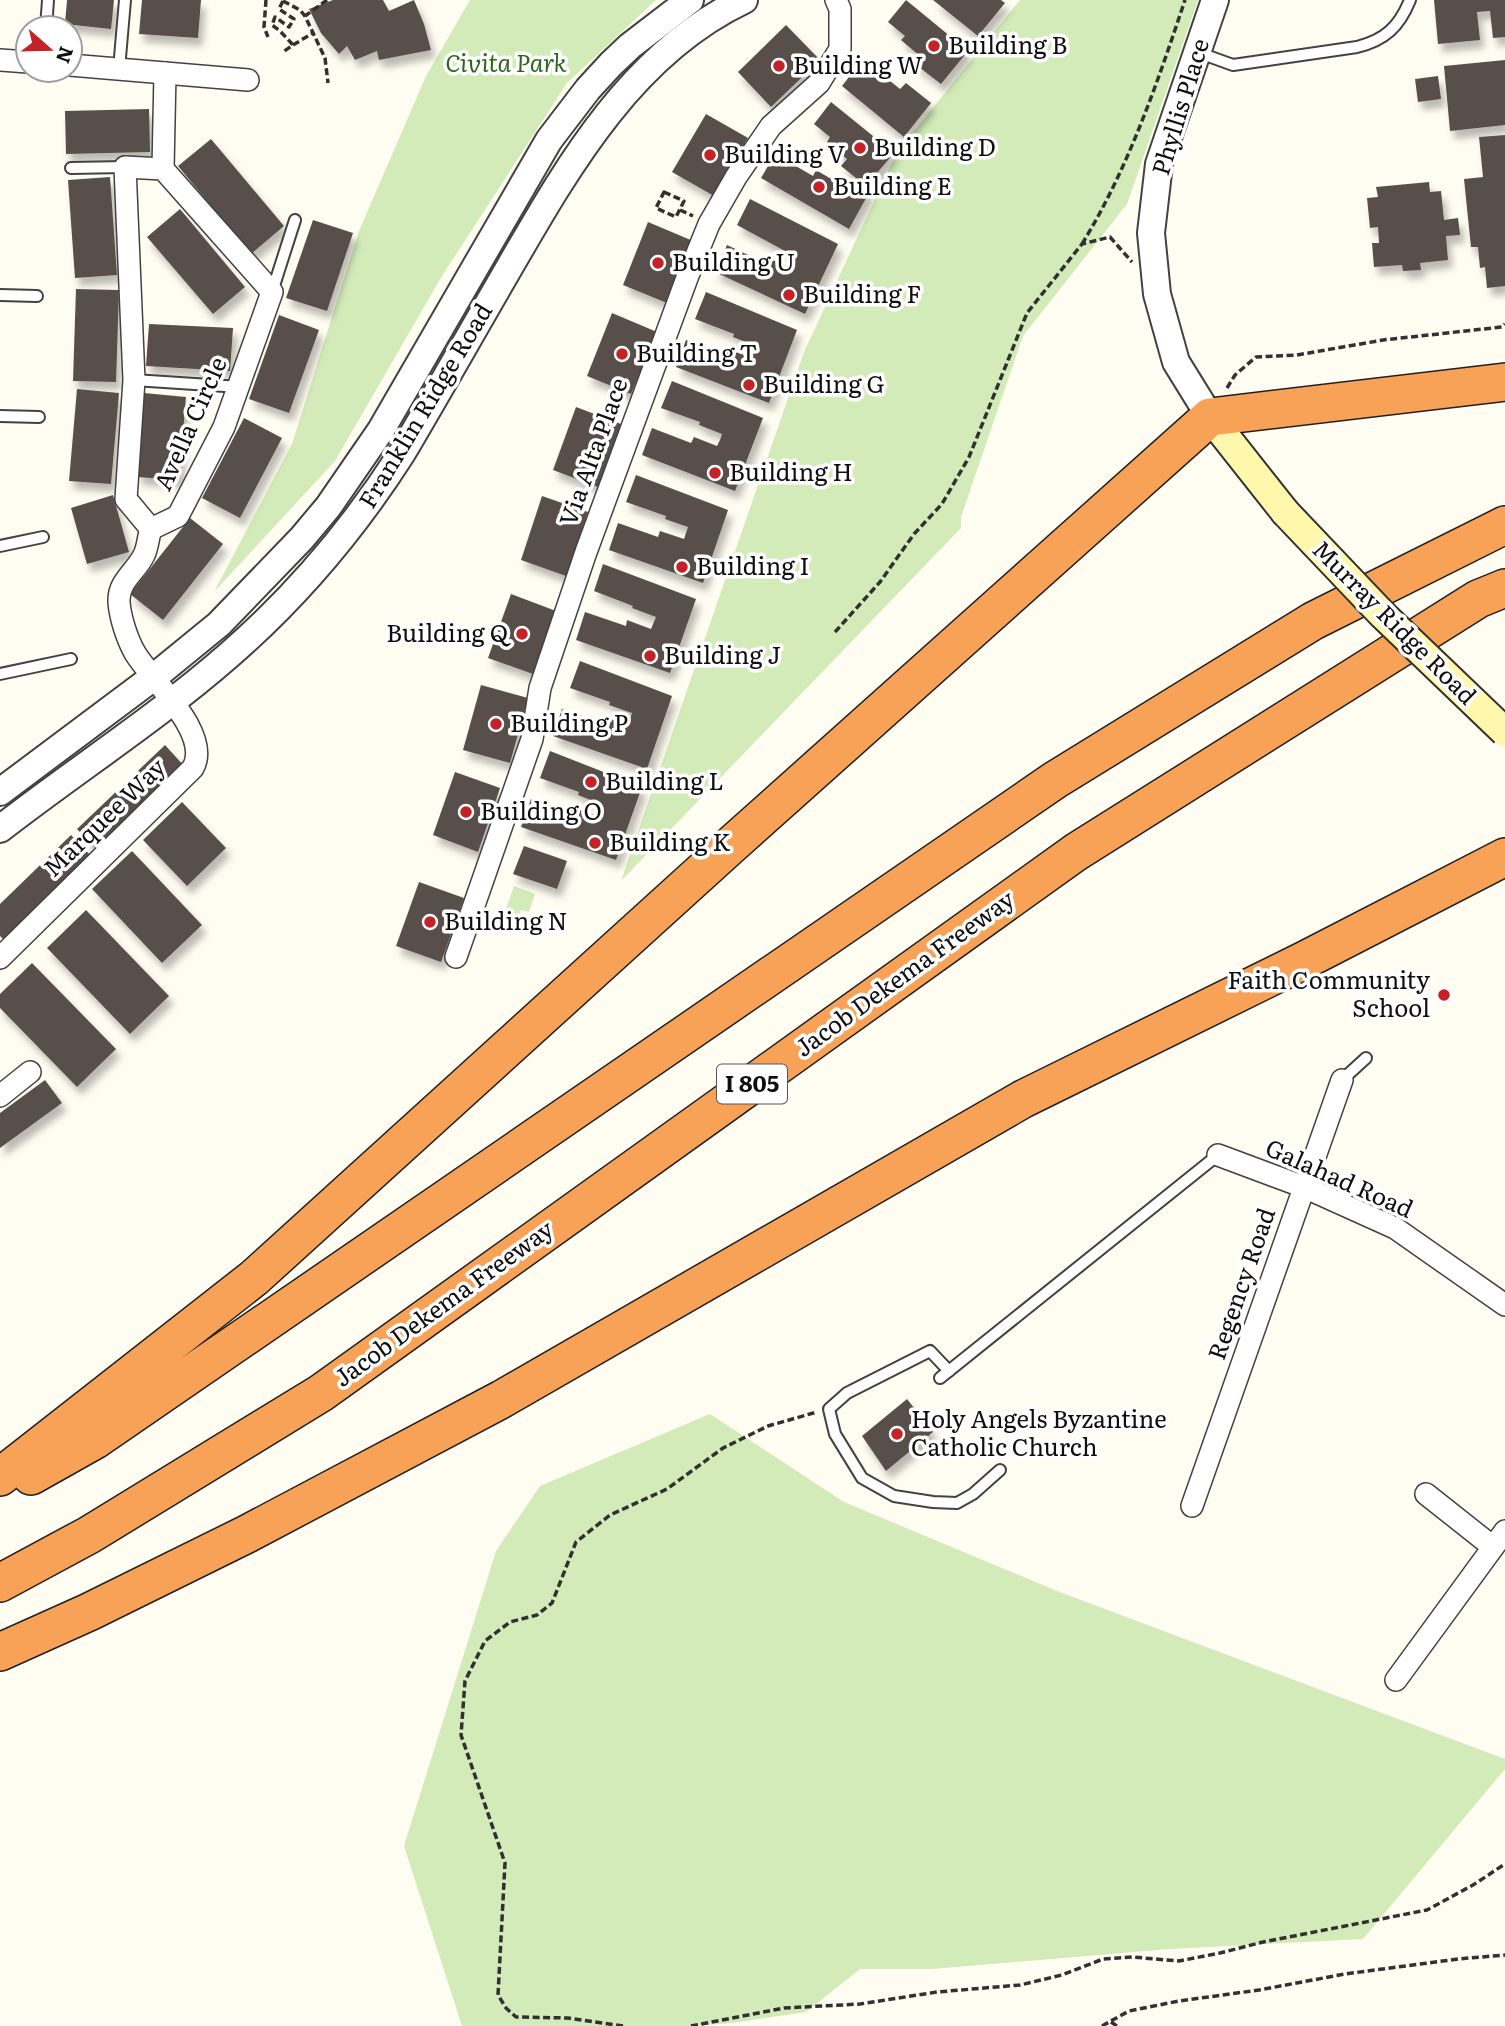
<svg xmlns="http://www.w3.org/2000/svg" width="1505" height="2026" font-family="Literata,serif">
<defs>
<filter id="shadow"><feDropShadow dx="4.5" dy="8" stdDeviation="3.5" flood-color="#0004"/></filter>
</defs>
<rect width="100%" height="100%" fill="#fffcf1"/>
<g fill="#d2ebb9">
<path d="M470,0H656L567,83L442,276L335,461L214,592L292,444L359,231L426,76Z"/>
<path d="M1020,0H1198L1127,204L1023,336L961,517V528L621,881L804,352L897,152Z"/>
<path d="M514,886L535,894L529,912L521,910L516,922L503,918Z"/>
<path d="M710,1414L844,1502L1057,1591L1505,1759V1769L1363,1939L1170,1949L932,1969H860L806,2012L732,2023L692,2026H462L404,1846L496,1551L540,1486Z"/>
</g>
<g fill="#58504b" filter="url(#shadow)">
<path d="M67,0H114L111,29L65,24Z"/>
<path d="M142,0H201L198,38L139,34Z"/>
<path d="M333,0H383L389,11L414,0L424,24L431,50L379,60L377,51L355,60L347,46L339,54L321,33L309,9Z"/>
<path d="M906,0L968,51L941,84L915,64L921,57L901,40L905,36L888,22Z"/>
<path d="M933,0H1001L1005,3L978,36Z"/>
<path d="M1434,0H1505V37L1493,38L1490,11L1477,12L1480,40L1438,44Z"/>
<path d="M786,25L820,60L771,107L738,72Z"/>
<path d="M1505,60V125L1450,131L1444,66Z"/>
<path d="M859,64L876,78L880,73L900,89L906,83L931,103L904,137L842,86Z"/>
<path d="M1438,76L1441,99L1418,102L1415,79Z"/>
<path d="M831,102L894,153L866,186L841,166L847,159L827,142L830,137L814,124Z"/>
<path d="M149,109L150,152L66,154L65,111Z"/>
<path d="M706,114L748,138L714,196L672,172Z"/>
<path d="M1505,135V286L1487,288L1485,267L1480,268L1478,247H1471L1464,179L1483,177L1479,137Z"/>
<path d="M211,139L284,226L251,254L178,166Z"/>
<path d="M775,154L813,176L816,170L838,183L842,175L870,191L849,229L761,178Z"/>
<path d="M110,177L117,275L75,278L68,180Z"/>
<path d="M1429,182L1430,192L1441,191L1444,220L1458,218L1460,235L1446,236L1448,260L1420,263L1421,270L1403,271L1402,265L1374,267L1372,243H1379L1378,227L1370,228L1367,198L1378,197L1376,187Z"/>
<path d="M750,199L838,244L805,314L715,272L727,245L765,263L768,258L791,268L796,257L737,225Z"/>
<path d="M180,209L245,287L213,314L147,237Z"/>
<path d="M313,220L353,233L327,311L286,298Z"/>
<path d="M648,222L693,241L667,303L623,285Z"/>
<path d="M76,289L119,290L116,382L73,381Z"/>
<path d="M706,292L797,330L769,403L676,367L686,340L726,355L728,349L752,358L756,346L733,337L734,334L695,319Z"/>
<path d="M612,313L657,332L631,394L587,376Z"/>
<path d="M279,315L319,330L289,413L249,399Z"/>
<path d="M149,324L233,328L230,371L146,366Z"/>
<path d="M672,381L763,418L735,491L642,455L652,428L691,443L694,437L717,446L720,440L722,434L699,425L700,422L661,408Z"/>
<path d="M77,389L119,393L111,484L69,481Z"/>
<path d="M144,393L186,397L179,480L137,477Z"/>
<path d="M576,407L621,424L598,487L553,470Z"/>
<path d="M244,418L282,438L240,518L202,498Z"/>
<path d="M636,475L728,510L703,583L609,550L618,523L658,537L660,531L684,539L688,527L665,519L666,516L626,502Z"/>
<path d="M113,495L129,552L87,564L71,508Z"/>
<path d="M542,496L588,512L566,576L521,560Z"/>
<path d="M190,518L223,544L163,620L130,594Z"/>
<path d="M603,564L696,599L670,673L576,640L585,612L626,626L627,620L651,629L656,617L632,608L633,606L594,591Z"/>
<path d="M511,594L556,611L533,674L488,658Z"/>
<path d="M580,661L672,696L647,769L553,736L562,709L602,723L604,717L628,725L632,713L609,705L610,702L570,688Z"/>
<path d="M481,685L528,698L510,763L463,750Z"/>
<path d="M165,745L184,766L96,849L77,829Z"/>
<path d="M550,751L642,787L616,860L521,827L531,799L571,813L573,807L597,816L601,804L578,795L579,792L540,778Z"/>
<path d="M455,772L500,788L478,852L433,835Z"/>
<path d="M182,802L226,848L187,886L143,840Z"/>
<path d="M71,835L91,856L3,939L0,936V904Z"/>
<path d="M524,846L567,861L557,889L513,874Z"/>
<path d="M132,851L202,925L162,963L92,889Z"/>
<path d="M419,882L464,898L441,962L396,946Z"/>
<path d="M86,910L169,996L130,1034L47,948Z"/>
<path d="M32,963L116,1049L77,1087L0,1008V994Z"/>
<path d="M45,1080L62,1103L0,1148V1113Z"/>
<path d="M907,1399L933,1432L886,1471L862,1436Z"/>
</g>
<g fill="none" stroke-linecap="round" stroke-linejoin="round">
<defs>
<g id="service">
<path d="M46,28L48,0"/>
<path d="M1197,52L1233,65L1357,47C1385,40 1399,27 1410,0"/>
<path d="M119,69L125,0"/>
<path d="M71,168L125,167"/>
<path d="M272,292L295,220"/>
<path d="M0,295L37,296"/>
<path d="M134,380L240,387"/>
<path d="M0,416L39,417"/>
<path d="M0,546L43,537"/>
<path d="M0,674L71,659"/>
<path d="M1342,1080L1366,1058"/>
<path d="M949,1371L930,1351L847,1393L829,1409L835,1434L862,1478L894,1496L933,1502L957,1503L973,1494L1000,1470"/>
<path d="M940,1378L1218,1155"/>
</g>
<g id="minor">
<path d="M0,60L28,62"/>
<path d="M70,65L248,80"/>
<path d="M125,167L163,169L272,292L224,427L178,516L151,529L126,499L134,380Z"/>
<path d="M163,169L165,73"/>
<path d="M456,957L532,739L540,688L586,552L687,278L709,224L736,177L771,126L819,83L840,49V9L836,0"/>
<path d="M0,958L193,768C212,734 152,681 135,653C127,639 120,617 119,602C118,581 136,572 144,555C148,547 148,537 151,529"/>
<path d="M0,1096L30,1072"/>
<path d="M1218,1155L1304,1187L1395,1228L1505,1305"/>
<path d="M1426,1494L1493,1547"/>
<path d="M1192,1506L1342,1080"/>
<path d="M1396,1680L1505,1531"/>
</g>
<g id="tertiary">
<path d="M1210,417L1176,362L1157,294L1151,233L1159,164L1215,0"/>
<path d="M0,792L159,673L219,624L302,538L328,507L381,430L549,140L588,89L611,64L630,46L690,0"/>
<path d="M0,829C76,770 157,718 229,655C297,596 354,528 402,453C438,392 473,330 509,268C568,166 632,53 744,0"/>
</g>
<path id="secondary" d="M1210,417L1285,512"/>
<g id="motorway">
<path d="M31,1476L95,1440L1055,780L1313,621L1505,525"/>
<path d="M0,1477L254,1278L729,847L1210,417L1505,382"/>
<path d="M0,1583L89,1535L321,1393L1076,852L1478,599L1505,588"/>
<path d="M0,1652L89,1612L247,1534L502,1399L1023,1099L1305,960L1505,857"/>
</g>
</defs>
<use href="#service" stroke="#424242" stroke-width="14"/>
<use href="#minor" stroke="#424242" stroke-width="24"/>
<use href="#tertiary" stroke="#424242" stroke-width="30"/>
<use href="#secondary" stroke="#313131" stroke-width="32"/>
<use href="#motorway" stroke="#202020" stroke-width="40"/>
<g stroke="#313131" stroke-width="3.5" stroke-dasharray="7 3.5" stroke-linecap="butt">
<path d="M266,0L264,27L268,37"/>
<path d="M327,0L305,16L325,58L328,83"/>
<path d="M283,1L279,9L294,19L289,27L275,17L272,25L280,31L293,45L283,52"/>
<path d="M283,1L300,10L305,16"/>
<path d="M293,45L313,33"/>
<path d="M664,192L684,201L676,217L656,208Z"/>
<path d="M680,210L693,216"/>
<path d="M1082,244C1128,169 1157,84 1185,0"/>
<path d="M1227,388L1235,375L1256,357L1297,355L1383,340L1502,327L1505,324"/>
<path d="M835,632L880,582L914,534L942,504L969,457L1027,313L1082,244L1110,237L1132,262"/>
<path d="M1111,2022L1117,2026"/>
<path d="M623,2026L568,2018L516,2017L506,2008L498,1995L505,1863L461,1735L465,1681L485,1641L510,1622L537,1615L552,1603L576,1542L610,1515L667,1489L723,1448L768,1426L817,1412"/>
<path d="M691,2026L784,2008L860,2004L937,1992L1020,1985L1062,1975L1103,1959L1132,1957L1179,1961L1220,1953L1263,1942L1427,1910L1473,1885L1505,1864"/>
<path d="M1102,2026L1129,2011L1179,2001L1259,1990L1345,1974L1458,1959L1505,1955"/>
</g>
<use href="#service" stroke="#fff" stroke-width="10"/>
<use href="#minor" stroke="#fff" stroke-width="21"/>
<use href="#tertiary" stroke="#fff" stroke-width="26"/>
<use href="#secondary" stroke="#fff7ac" stroke-width="28"/>
<use href="#motorway" stroke="#f7a257" stroke-width="37"/>
<defs>
<path id="secondary-bridge" d="M1285,512L1383,615L1505,732"/>
</defs>
<use href="#secondary-bridge" stroke="#313131" stroke-width="32" stroke-linecap="butt"/>
<use href="#secondary-bridge" stroke="#fff7ac" stroke-width="28"/>
</g>
<g fill="#c32328" stroke="#fff" stroke-width="2.5">
<circle cx="934" cy="46" r="7"/>
<circle cx="779" cy="66" r="7"/>
<circle cx="860" cy="148" r="7"/>
<circle cx="710" cy="155" r="7"/>
<circle cx="819" cy="187" r="7"/>
<circle cx="658" cy="263" r="7"/>
<circle cx="789" cy="295" r="7"/>
<circle cx="622" cy="354" r="7"/>
<circle cx="749" cy="385" r="7"/>
<circle cx="715" cy="473" r="7"/>
<circle cx="682" cy="567" r="7"/>
<circle cx="522" cy="634" r="7"/>
<circle cx="650" cy="656" r="7"/>
<circle cx="496" cy="724" r="7"/>
<circle cx="591" cy="782" r="7"/>
<circle cx="466" cy="812" r="7"/>
<circle cx="595" cy="843" r="7"/>
<circle cx="430" cy="922" r="7"/>
<circle cx="1444" cy="995" r="7"/>
<circle cx="897" cy="1434" r="7"/>
</g>
<g text-anchor="middle" stroke-width="7" stroke-linejoin="round" paint-order="stroke">
<rect fill="#fff" stroke="#575757" stroke-width="2" x="717" y="1064.5" width="70" height="39" rx="5"/>
<g font-size="23" font-weight="bold" fill="#0f0f0f">
<text x="752" y="1092">I 805</text>
</g>
<g font-size="24" fill="#0f0f0f" stroke="#fff" text-anchor="start">
<text x="948" y="54">Building B</text>
<text x="793" y="74">Building W</text>
<text x="874" y="156">Building D</text>
<text x="724" y="163">Building V</text>
<text x="833" y="195">Building E</text>
<text x="672" y="271">Building U</text>
<text x="803" y="303">Building F</text>
<text x="636" y="362">Building T</text>
<text x="763" y="393">Building G</text>
<text x="729" y="481">Building H</text>
<text x="696" y="575">Building I</text>
<text x="508" y="642" text-anchor="end">Building Q</text>
<text x="664" y="664">Building J</text>
<text x="510" y="732">Building P</text>
<text x="605" y="790">Building L</text>
<text x="480" y="820">Building O</text>
<text x="609" y="851">Building K</text>
<text x="444" y="930">Building N</text>
<text x="1430" y="989" text-anchor="end">Faith Community<tspan x="1430" dy="28">School</tspan></text>
<text x="911" y="1428">Holy Angels Byzantine<tspan x="911" dy="28">Catholic Church</tspan></text>
</g>
<g font-size="24" font-style="italic" fill="#2c691d" stroke="#fff">
<text x="506" y="72">Civita Park</text>
</g>
<g font-size="24" fill="#0f0f0f" stroke="#fff">
<text transform="translate(1181 107) rotate(-73)" y="8">Phyllis Place</text>
<text transform="translate(426 406) rotate(-59)" y="8">Franklin Ridge Road</text>
<text transform="translate(191 424) rotate(-66)" y="8">Avella Circle</text>
<text transform="translate(594 452) rotate(-70)" y="8">Via Alta Place</text>
<text transform="translate(1394 623) rotate(45)" y="8">Murray Ridge Road</text>
<text transform="translate(105 818) rotate(-44)" y="8">Marquee Way</text>
<text transform="translate(905 974) rotate(-36)" y="8">Jacob Dekema Freeway</text>
<text transform="translate(1339 1179) rotate(24)" y="8">Galahad Road</text>
<text transform="translate(1242 1284) rotate(-71)" y="8">Regency Road</text>
<text transform="translate(444 1304) rotate(-36)" y="8">Jacob Dekema Freeway</text>
</g>
</g>
<g transform="translate(49 49) rotate(110)"><circle r="33" fill="#ffffff" stroke="#9f9f9f" stroke-width="2"/>
<path d="M0-5L12 26L0 18L-12 26Z" fill="#c32328"/>
<text y="-10" font-size="19" font-weight="bold" text-anchor="middle" fill="#0f0f0f">N</text>
</g>
</svg>
